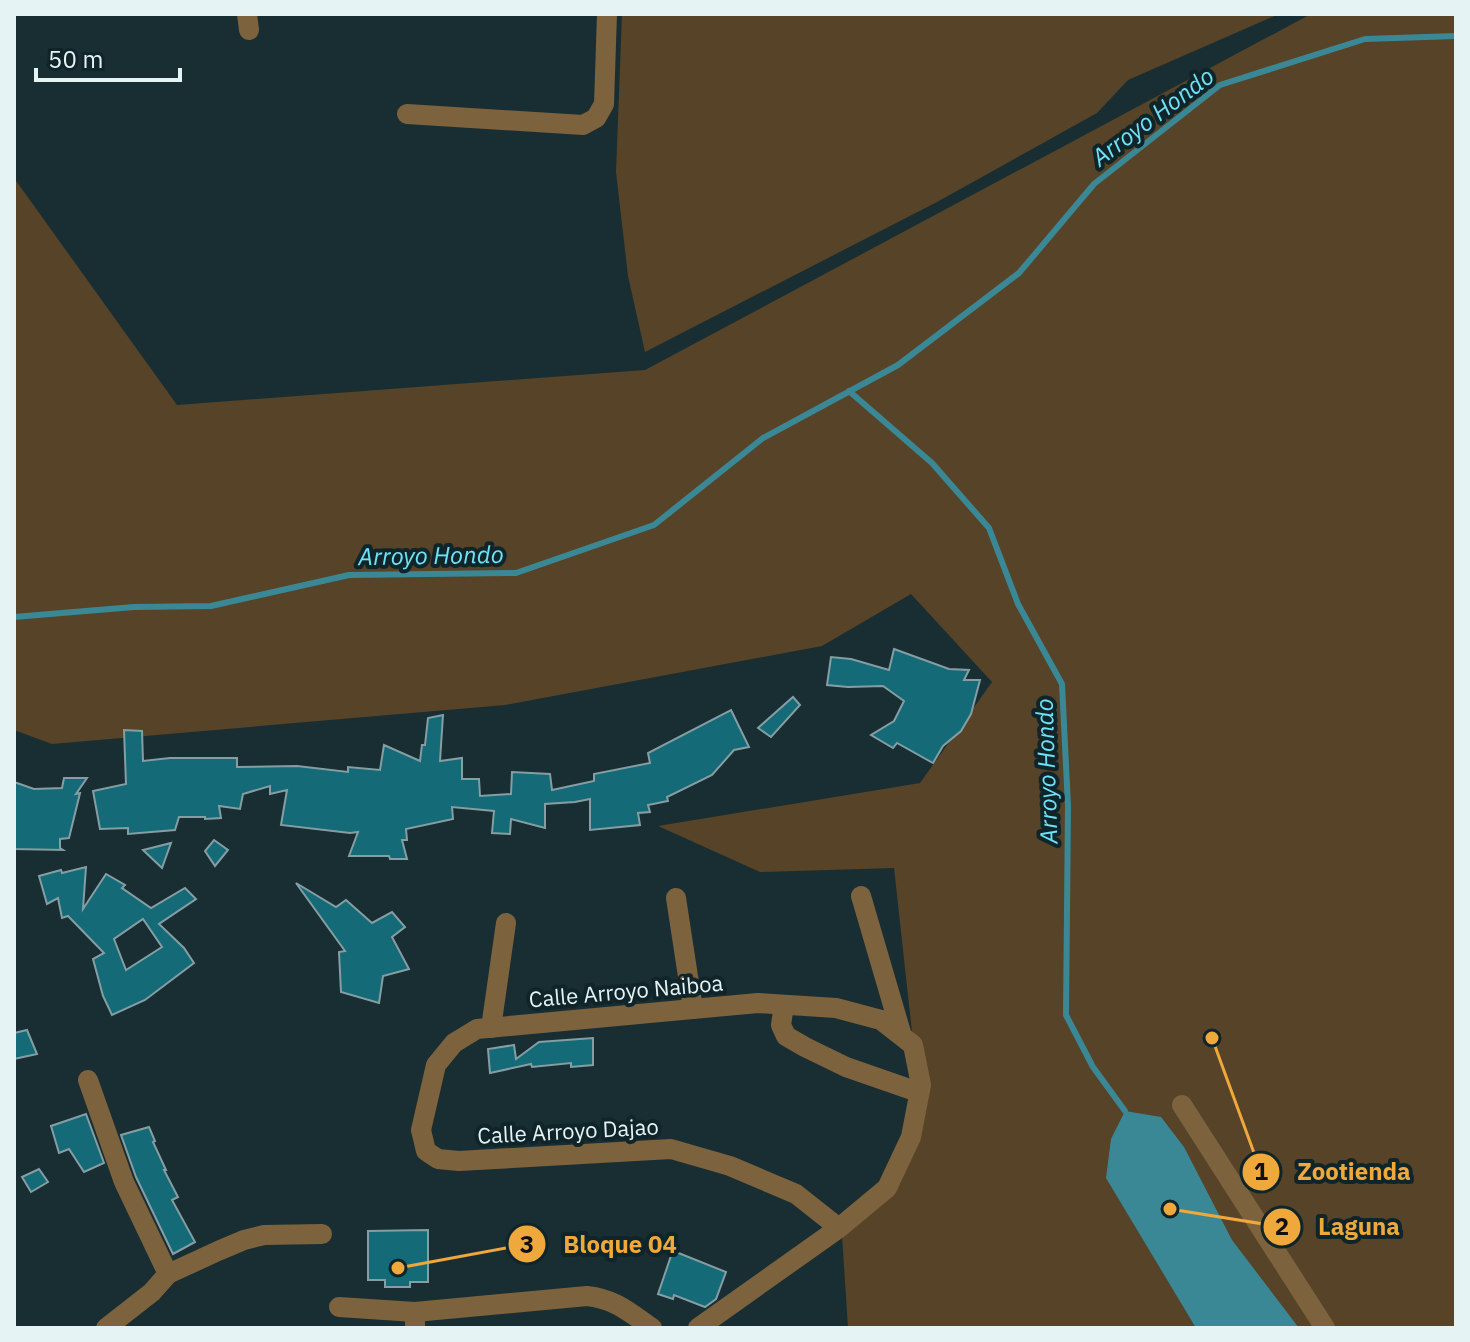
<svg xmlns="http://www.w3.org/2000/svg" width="1470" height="1342" font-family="'IBM Plex Sans',sans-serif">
<rect width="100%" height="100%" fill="#192e33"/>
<g fill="#574327">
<path d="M622,14H1279L1128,80L1097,113L937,202L645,352L628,276L616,172Z"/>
<path d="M1311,14H1456V1328H848L842,1235L922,1123L894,868L760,872L658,826L920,783L992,682L911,594L822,646L505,705L52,744L14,730V178L177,405L645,370Z"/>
</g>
<path fill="#3a8896" d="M1125,1111L1161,1117L1184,1147L1232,1240L1299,1328H1196L1106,1178L1111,1139Z"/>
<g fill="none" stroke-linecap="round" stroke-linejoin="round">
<g stroke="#3a8896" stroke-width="6">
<path d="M849,391L932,463L989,528L1018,604L1062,684L1068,806L1066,1015L1093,1067L1125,1111"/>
<path d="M14,617L134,607L211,606L349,575L516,573L654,525L763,438L898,365L1019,273L1094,184L1220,85L1365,39L1456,36"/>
</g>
</g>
<g fill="#146a77" stroke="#859ea3" stroke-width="2" fill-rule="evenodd">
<path d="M894,649L949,669L969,670L964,680H980L971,714L961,731L943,746L933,763L897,743L893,748L871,735L894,721L904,701L883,686L848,687L827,685L831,657L851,659L889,670Z"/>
<path d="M793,697L800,705L771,737L758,728Z"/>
<path d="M731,710L749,747L734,750L712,775L667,797L668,801L648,805L650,812L638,813L640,825L590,830V799L575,802L545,804V828L511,819L510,834L492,833L494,811L452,807L453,819L406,829L407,840H402L407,859H390L389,856H349L358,832L350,833L281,825L287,790L270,794V786L243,794L240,809L219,806L221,818L205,819V817H179L175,830L128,834V828L100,829L93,791L126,784L124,730L142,731L143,761L170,758H237V767L297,766L348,772V767L380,770L384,745L420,761L422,745H425L428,718L443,715L440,761L462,758V779H479L480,796L511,794L512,772L550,774L552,790L594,781V774L650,763L648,753Z"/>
<path d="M64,778H87L76,794L80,793L69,838L60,839V848L63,850L14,849V782L34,789L62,788Z"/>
<path d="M214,840L228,850L215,866L205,851Z"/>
<path d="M171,843L162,868L143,850Z"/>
<path d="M86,867L83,909L106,874L125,885L122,888L151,908L185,888L196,899L159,924L184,948L194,963L145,1000L112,1015L103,996L93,959L104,953L68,916L62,918L58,898L47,904L39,876L61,870L62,873ZM143,919L162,947L126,970L114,939Z"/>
<path d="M296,883L336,907L346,900L372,923L392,912L405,927L392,937L409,969L383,976L379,1003L341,992L339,952L345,951Z"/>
<path d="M27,1030L37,1054L14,1059V1033Z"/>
<path d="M593,1038V1065L571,1067V1063L532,1067L531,1064L490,1073L488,1049L514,1045L516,1059L539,1042Z"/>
<path d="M86,1114L104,1163L84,1172L69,1149L59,1153L51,1126Z"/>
<path d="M149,1127L155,1141L153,1142L166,1170H164L178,1197L172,1200L195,1242L173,1254L136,1177L121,1135Z"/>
<path d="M39,1169L48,1182L31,1192L22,1177Z"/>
<path d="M428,1230V1282H410V1287H385V1280H368V1231Z"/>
<path d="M676,1252L726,1272L716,1299L705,1307L674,1295L673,1299L658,1294L672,1253L676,1254Z"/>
</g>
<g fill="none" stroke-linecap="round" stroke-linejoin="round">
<g stroke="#7d623e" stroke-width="20">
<path d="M247,14L249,30"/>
<path d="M407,114L583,125L596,118L604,104L607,14"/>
<path d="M861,896L902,1036"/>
<path d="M676,898L693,1009"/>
<path d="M784,1005L781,1025L786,1036L805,1047L846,1067L918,1092"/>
<path d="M491,1028L506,923"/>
<path d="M88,1080L124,1182L168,1274"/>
<path d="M1182,1105L1325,1328"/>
<path d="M339,1307L415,1312"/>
<path d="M106,1328L152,1292L168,1274L218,1251L244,1240L264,1235L322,1234"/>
<path d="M415,1328V1312L587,1296C615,1299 629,1312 652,1328"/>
<path d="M698,1328L839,1228L887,1188L911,1137L921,1085L913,1045L881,1020L836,1008L758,1003L477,1029L454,1043L436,1065L421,1130L426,1151L438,1159L459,1161L671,1149L730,1166L796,1194L839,1228"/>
</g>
</g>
<g text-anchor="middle" stroke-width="8" stroke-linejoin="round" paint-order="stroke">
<g font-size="22" fill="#e6f3f5" stroke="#0f2529">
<text transform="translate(626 991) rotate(-5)" y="8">Calle Arroyo Naiboa</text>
<text transform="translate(568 1131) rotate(-3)" y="8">Calle Arroyo Dajao</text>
</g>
<g font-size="24" font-style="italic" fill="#6fe2f7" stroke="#0f2529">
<text transform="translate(1153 117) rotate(-37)" y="8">Arroyo Hondo</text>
<text transform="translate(431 556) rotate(-1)" y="8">Arroyo Hondo</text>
<text transform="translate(1047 771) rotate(-92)" y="8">Arroyo Hondo</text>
</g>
</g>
<path fill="none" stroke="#eea83c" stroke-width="3" d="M1212 1038L1261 1172M1170 1209L1282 1227M398 1268L527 1244"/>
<g fill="#eea83c" stroke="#0f2529" stroke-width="3">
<circle cx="1212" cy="1038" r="8"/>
<circle cx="1170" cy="1209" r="8"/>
<circle cx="398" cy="1268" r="8"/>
<circle cx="1261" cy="1172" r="20"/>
<circle cx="1282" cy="1227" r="20"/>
<circle cx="527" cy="1244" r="20"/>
</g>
<g font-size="24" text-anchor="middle" font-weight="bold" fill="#111">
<text x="1261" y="1180">1</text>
<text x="1282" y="1235">2</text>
<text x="527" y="1253">3</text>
</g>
<g font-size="24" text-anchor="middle" font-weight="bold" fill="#eea83c" stroke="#0f2529" stroke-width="8" stroke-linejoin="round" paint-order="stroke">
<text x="1354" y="1180">Zootienda</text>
<text x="1359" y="1235">Laguna</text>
<text x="620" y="1253">Bloque 04</text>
</g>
<rect width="1470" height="1342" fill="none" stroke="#e6f3f5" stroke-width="32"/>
<path d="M36 68v12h144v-12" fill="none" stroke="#e6f3f5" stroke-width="4"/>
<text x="48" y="68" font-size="24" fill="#e6f3f5" stroke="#0f2529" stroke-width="6" paint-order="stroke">50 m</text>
</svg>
